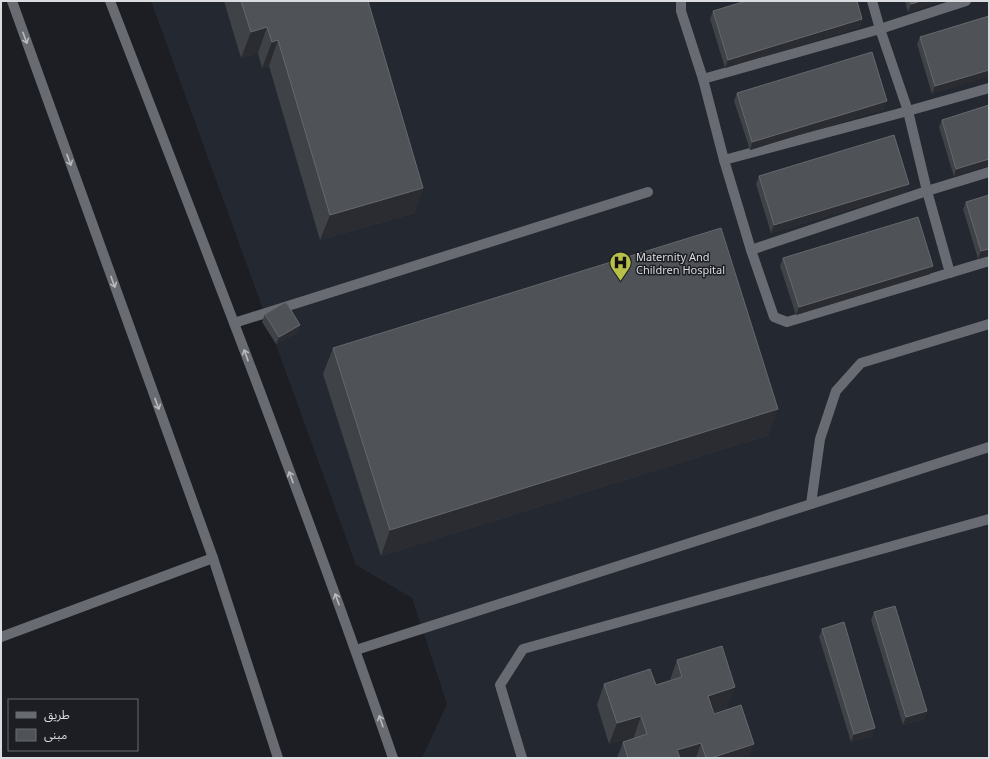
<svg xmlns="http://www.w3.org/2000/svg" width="990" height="759" font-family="Georgia,'Noto Sans Arabic',serif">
<rect width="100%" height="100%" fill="#1c1e23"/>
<path fill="#232831" d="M151,1H989V758H422L447,704L412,598L356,565Z"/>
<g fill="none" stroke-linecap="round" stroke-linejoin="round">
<g stroke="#686b71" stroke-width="10">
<path d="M12,1L213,558L278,758"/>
<path d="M110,1C207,252 305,503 393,758"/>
<path d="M681,1V11L703,79L724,160L751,250L927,191L989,172"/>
<path d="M872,1L880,29L908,111L927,191L950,273"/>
<path d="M703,79L880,29L966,1"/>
<path d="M724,160L908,111L989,88"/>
<path d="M751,250L774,317L787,322L989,261"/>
<path d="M234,323L648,192"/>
<path d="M811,504L820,439L836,391L861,363L989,324"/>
<path d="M1,637L213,558"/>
<path d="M356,650L989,447"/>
<path d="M522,758L500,685L523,649L989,519"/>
</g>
</g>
<g fill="#3f4246">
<path d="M224,1H368L423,188L414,213L320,240L269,66L262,68L258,53L241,58Z"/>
<path d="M905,1H943L908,12Z"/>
<path d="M713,11L862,19L860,27L725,68L710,19Z"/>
<path d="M989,16L932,94L917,44L920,37Z"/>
<path d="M737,93L884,109L750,150L734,101Z"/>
<path d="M989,105L954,177L939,127L942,120Z"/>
<path d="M759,176L909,184L906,192L771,233L756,184Z"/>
<path d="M966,202L989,256L978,259L963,209Z"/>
<path d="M783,258L933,266L930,274L796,315L780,266Z"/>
<path d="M265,314L300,325L297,333L276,344L262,322Z"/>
<path d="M333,348L769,435L381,556L323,374Z"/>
<path d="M874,612L927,711L924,719L903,725L871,620Z"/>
<path d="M822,629L873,736L851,742L819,637Z"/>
<path d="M677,660L727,708L713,713L714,714L749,758H617L623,742L634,739V737L609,744L597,705L604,684L656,685L670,680Z"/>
</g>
<g fill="#2a2c31">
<path d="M921,1H943L908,12L911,4Z"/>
<path d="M862,19L860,27L725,68L728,60Z"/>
<path d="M267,27L258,53L241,58L251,32Z"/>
<path d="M278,40L269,66L262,68L272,42Z"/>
<path d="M989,70V77L932,94L935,86Z"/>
<path d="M887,101L884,109L750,150L752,142Z"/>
<path d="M989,159V166L954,177L956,169Z"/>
<path d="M909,184L906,192L771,233L774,225Z"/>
<path d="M423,188L414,213L320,240L330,215Z"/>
<path d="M989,249V256L978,259L981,251Z"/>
<path d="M933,266L930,274L796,315L799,307Z"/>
<path d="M300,325L297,333L276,344L279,337Z"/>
<path d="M778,409L769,435L381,556L390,530Z"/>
<path d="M735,687L727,708L700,717L708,696Z"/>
<path d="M927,711L924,719L903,725L906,717Z"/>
<path d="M641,716L634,737L609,744L617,723Z"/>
<path d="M875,728L873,736L851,742L854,734Z"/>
<path d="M701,743L696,758H674L677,750Z"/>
<path d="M754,744L749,758H711Z"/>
</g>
<g fill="#4f5257" stroke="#65686c">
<path d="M241,1H368L423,188L330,215L278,40L272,42L267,27L251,32Z"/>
<path d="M746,1H857L862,19L728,60L713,11Z"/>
<path d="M910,1H921L911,4Z"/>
<path d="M989,16V70L935,86L920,37Z"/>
<path d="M872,52L887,101L752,142L737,93Z"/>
<path d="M989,105V159L956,169L942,120Z"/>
<path d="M894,135L909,184L774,225L759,176Z"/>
<path d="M989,195V249L981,251L966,202Z"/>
<path d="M918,217L933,266L799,307L783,258Z"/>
<path d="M721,228L778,409L390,530L333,348Z"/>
<path d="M286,302L300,325L279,337L265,314Z"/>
<path d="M895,606L927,711L906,717L874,612Z"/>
<path d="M844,622L875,728L854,734L822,629Z"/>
<path d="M722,646L735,687L708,696L714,714L741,705L754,744L711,758H706L701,743L677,750L680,758H628L623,742L647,734L641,716L617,723L604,684L650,669L656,685L682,677L677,660Z"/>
</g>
<defs><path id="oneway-shaft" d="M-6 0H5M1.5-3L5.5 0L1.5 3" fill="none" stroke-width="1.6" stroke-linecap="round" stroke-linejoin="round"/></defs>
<g stroke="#b8babe">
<use href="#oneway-shaft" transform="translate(25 38) rotate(70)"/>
<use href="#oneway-shaft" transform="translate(69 160) rotate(70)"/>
<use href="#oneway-shaft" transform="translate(113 282) rotate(70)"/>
<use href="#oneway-shaft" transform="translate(246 355) rotate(-110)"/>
<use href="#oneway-shaft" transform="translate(157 404) rotate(70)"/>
<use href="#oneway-shaft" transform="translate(291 477) rotate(-110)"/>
<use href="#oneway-shaft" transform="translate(337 599) rotate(-110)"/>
<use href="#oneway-shaft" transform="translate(381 721) rotate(-109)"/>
</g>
<defs>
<symbol id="hospital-pin" viewBox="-11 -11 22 30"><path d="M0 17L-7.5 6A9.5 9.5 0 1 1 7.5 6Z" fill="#b7c147" stroke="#1c1e23"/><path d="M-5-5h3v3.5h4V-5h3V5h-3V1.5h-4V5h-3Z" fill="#111"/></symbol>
</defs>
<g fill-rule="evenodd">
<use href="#hospital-pin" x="608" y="250" width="25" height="34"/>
</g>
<g text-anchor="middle" stroke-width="3" stroke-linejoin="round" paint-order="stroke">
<g font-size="11" fill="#dadcdf" stroke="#1c1e23" text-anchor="start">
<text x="636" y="261">Maternity And<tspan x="636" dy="13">Children Hospital</tspan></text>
</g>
</g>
<rect width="990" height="759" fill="none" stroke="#dadcdf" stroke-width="4"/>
<rect x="8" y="699" width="130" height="52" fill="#1c1e23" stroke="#686a6e"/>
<rect x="16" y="712" width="20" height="6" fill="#686b71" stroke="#686a6e"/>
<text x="44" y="719" font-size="12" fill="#dadcdf">طريق</text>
<rect x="16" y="729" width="20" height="12" fill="#4f5257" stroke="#686a6e"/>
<text x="44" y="739" font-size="12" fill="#dadcdf">مبنى</text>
</svg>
